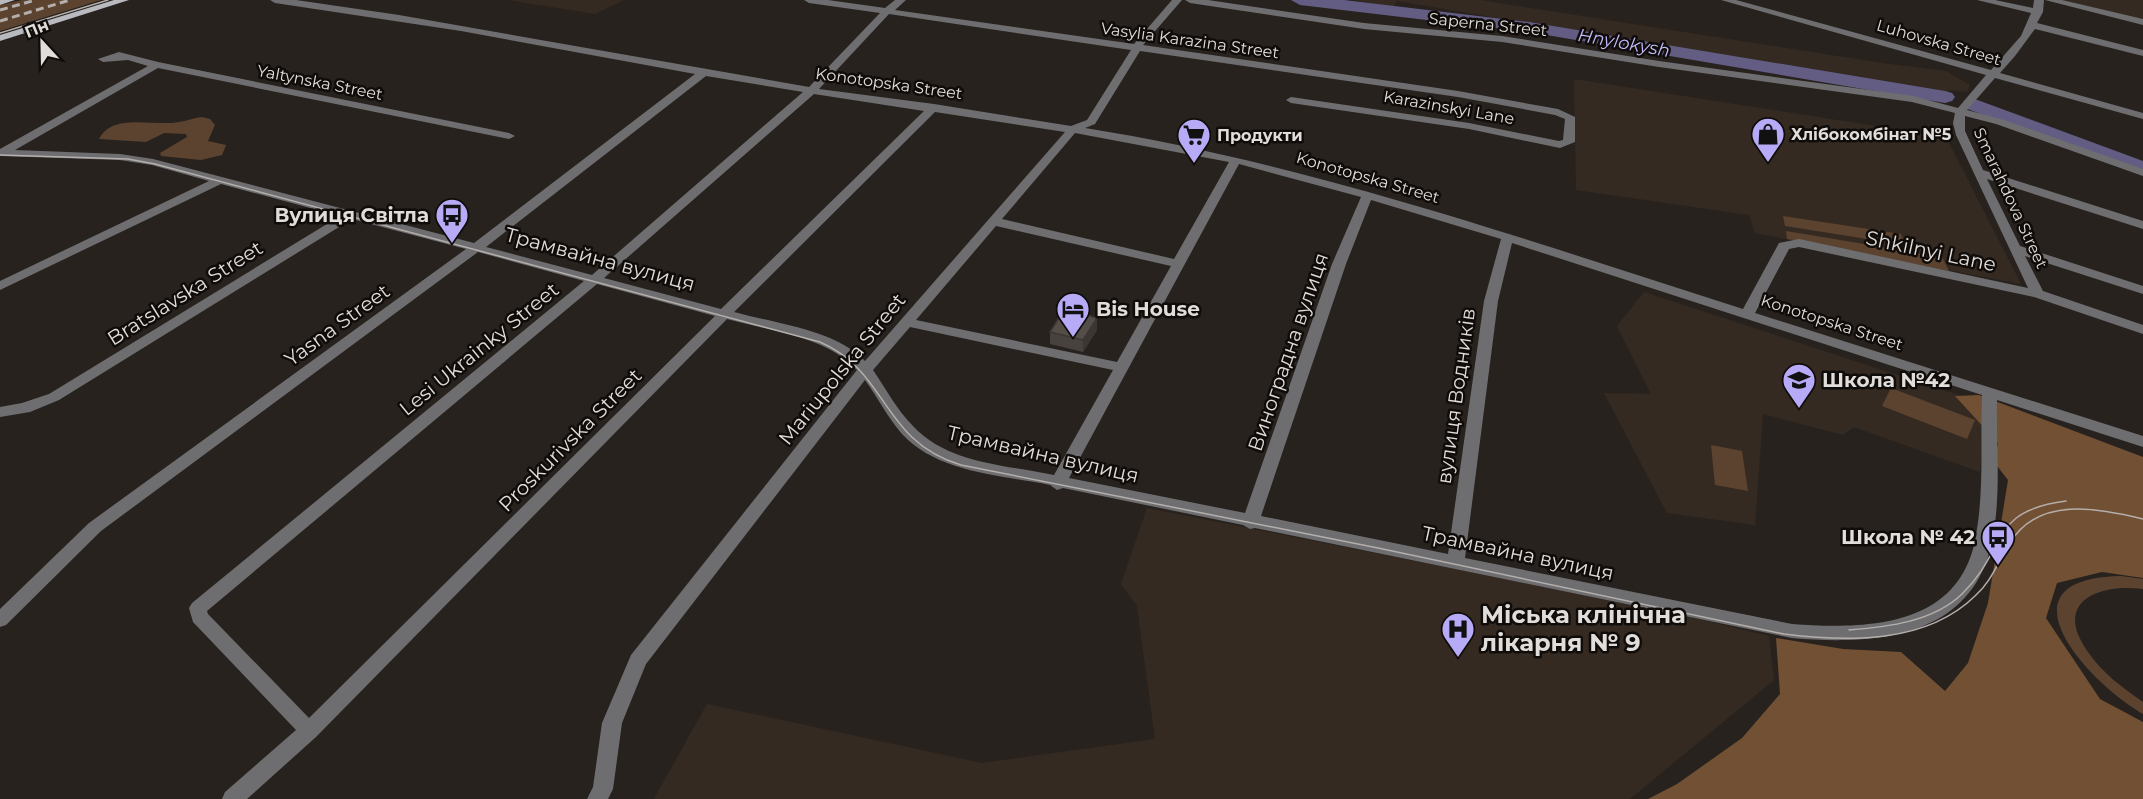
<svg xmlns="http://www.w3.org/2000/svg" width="2143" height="799" font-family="Montserrat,sans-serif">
<rect width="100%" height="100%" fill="#28221e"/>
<g fill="#352a21">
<path d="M508,0H624L595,14Z"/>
<path d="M1353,0H1480L1882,63L1946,71L1970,85L1967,92L1948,90L1950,94L1397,1L1393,7Z"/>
<path d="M2061,0H2143V20Z"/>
<path d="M1574,79L1946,137L2021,284L1755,233L1749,215L1576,190Z"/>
<path d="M1644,292L1986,404L1980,472L1854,427L1843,435L1763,414L1755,525L1667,513L1604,393L1651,394L1617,326Z"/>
<path d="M1147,508L1643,606L1769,636L1774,680L1630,799H654L707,704L982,763L1155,739L1137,606L1121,584Z"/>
</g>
<g fill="#5b4330">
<path d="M22,0H101L0,31V5Z"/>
<path d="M202,117L210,119L215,125L208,141L226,145L222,155L201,160L161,156L160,153L187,137L186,134L164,133L146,142L99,139C113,112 154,127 179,122C186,121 194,118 202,117Z"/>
<path d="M1783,216L1901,234L1905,245L1785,226Z"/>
<path d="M1786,231L1942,257L1949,271L1787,239Z"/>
<path d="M1891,388L1975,420L1967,439L1882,406Z"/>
<path d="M1711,445L1742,451L1748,491L1715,485Z"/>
<path d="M2121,576L2143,579V589C2098,583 2052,602 2088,652C2102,673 2123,688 2143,702V714C2087,682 1993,578 2121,576Z"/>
</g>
<path fill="#715034" d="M1979,395L2143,457V578L2102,572L2057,583L2046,618L2100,699L2143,722V799H1648L1677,784L1742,738L1780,694L1776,638L1843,649L1901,652L1945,691L1968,663L1988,603L2008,480L1994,462L1998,443L1955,396Z"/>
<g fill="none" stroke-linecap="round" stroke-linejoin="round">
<g fill="#635d84" fill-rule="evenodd">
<path d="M1291,0H1344L1529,22L1945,91L1952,93L1955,97L1952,101L1945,103L1529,32L1300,5Z"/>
<path d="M1972,98L2143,161V176L1965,108L1962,104L1965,100Z"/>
</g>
<g fill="#6e6e71" fill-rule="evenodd">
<path d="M270,0H296L399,15L809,87L880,13L809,3L804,0H828L885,8L895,0H906L895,10L1134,44L1172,0H1182L1143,45L1458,91L1558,109L1575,117V142L1560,148L1469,129L1291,103L1286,100L1291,97L1469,123L1559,141L1563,140L1565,119L1555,115L1458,97L1140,51L1095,124L1085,128C1311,164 1526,240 1743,309L1779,243L1799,239L2028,288L1956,135L1953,123L1955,113L1912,102L1659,67L1502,42L1364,29L1190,3L1185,0H1208L1364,23L1502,36L1659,61L1913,96L1958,108L1986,75L1721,0H1736L1991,70L2021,36L2031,13L1977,0H1995L2033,8L2034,0H2044L2043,12L2037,23L2143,50V56L2035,29L2015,56L2000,73L2143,113V119L1995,78L1967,110L2004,120L2143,169V176L1996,124L1965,116V131L1983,170L2143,221V229L1987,179L2020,246L2143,286V294L2025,256L2043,291L2143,325V334L2034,297L1799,247L1789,249L1755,313L2143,436V447L1997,400C1996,448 2002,498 1991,546C1969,640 1871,645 1792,638L1255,528L1250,529L1243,525L1063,488L1057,490L1050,485C1001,475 938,473 902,434C888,418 878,398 865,380L646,664L622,723L613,789L608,799H587L593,787L602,723L631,655L857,370C826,336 770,331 727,319L316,737L247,799H222L225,792L296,730L193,622L189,608L192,603L584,281L478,252L101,531L6,625L0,627V609L89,523L466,249L352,219L59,400L30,412L0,417V407L22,403L49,394L340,216L221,184L0,290V281L209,181L152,165L120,160L0,156V149L148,66L128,60L103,62L98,59L119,52L158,62L509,133L515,136L509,139L158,68L15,150L120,154L153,159L474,243L695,74L461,31L275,3ZM889,14L1131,50L1087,120L1071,126L934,104L819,89ZM706,76L803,92L592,275L486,247ZM814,94L924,111L721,309L604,278ZM935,112L1065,132L865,361C836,330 774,323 734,312ZM1075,133L1229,162L1174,259L1002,219ZM1239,164L1361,197L1332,264L1245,513L1069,478ZM1371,200L1501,239L1484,301L1448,554L1261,516L1346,264ZM996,226L1171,266L1117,362L916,320ZM1512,243L1982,395C1980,444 1985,496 1974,545C1954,629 1861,629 1792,624L1465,558L1498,301ZM597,284L715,316L309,718L208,614L207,611ZM910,327L1113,370L1054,475C1007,465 948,464 913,426C897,410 886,389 873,370Z"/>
<path d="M2045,0H2062L2143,19V25Z"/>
</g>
<g fill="#b9b9c0" fill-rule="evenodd">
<path d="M0,0H15L0,5Z"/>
<path d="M114,0H129L0,41V35Z"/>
</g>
<g stroke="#b4afac" stroke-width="1.5">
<path d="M0,33L108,0"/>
<path d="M0,155L128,159L155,164L820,342C889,372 881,441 961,465L1378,548L1784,634C1848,642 1926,644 1975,596C1992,581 1998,561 2010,543C2038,496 2098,508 2143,519"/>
<path d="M1849,630C1887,627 1933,622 1962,594C2008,550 1987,511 2066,501"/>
</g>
<g stroke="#b4afac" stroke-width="3" stroke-dasharray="8 4.5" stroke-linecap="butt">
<path d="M0,10L36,0"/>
<path d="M0,21L70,0"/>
</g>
</g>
<path fill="#48423e" d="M1097,330L1083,352L1050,344V332Z"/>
<path fill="#3b3632" d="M1097,318V330L1083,352V340Z"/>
<path fill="#544d48" stroke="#3b3632" stroke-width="1.5" d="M1065,308L1097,318L1083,340L1050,332Z"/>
<defs>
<symbol id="shop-pin" viewBox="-11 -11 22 30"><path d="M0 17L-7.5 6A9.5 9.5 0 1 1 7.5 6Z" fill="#b7abf8" stroke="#0f0c0a"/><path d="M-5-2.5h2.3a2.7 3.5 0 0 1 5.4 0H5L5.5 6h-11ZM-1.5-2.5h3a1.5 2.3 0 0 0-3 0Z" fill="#111"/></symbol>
<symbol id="supermarket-pin" viewBox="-11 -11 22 30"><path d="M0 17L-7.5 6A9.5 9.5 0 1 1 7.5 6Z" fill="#b7abf8" stroke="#0f0c0a"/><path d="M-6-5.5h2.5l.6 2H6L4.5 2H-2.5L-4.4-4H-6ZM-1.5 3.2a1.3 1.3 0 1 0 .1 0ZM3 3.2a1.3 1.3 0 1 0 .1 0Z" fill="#111"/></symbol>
<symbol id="bus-pin" viewBox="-11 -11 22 30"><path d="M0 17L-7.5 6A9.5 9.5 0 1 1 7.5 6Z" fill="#b7abf8" stroke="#0f0c0a"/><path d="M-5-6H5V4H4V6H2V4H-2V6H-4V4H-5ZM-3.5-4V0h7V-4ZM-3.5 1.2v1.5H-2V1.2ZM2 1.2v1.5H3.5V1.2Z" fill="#111"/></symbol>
<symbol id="hotel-pin" viewBox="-11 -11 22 30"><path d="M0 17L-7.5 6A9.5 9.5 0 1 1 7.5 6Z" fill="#b7abf8" stroke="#0f0c0a"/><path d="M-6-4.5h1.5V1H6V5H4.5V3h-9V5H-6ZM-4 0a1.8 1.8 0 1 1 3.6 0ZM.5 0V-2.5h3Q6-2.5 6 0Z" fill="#111"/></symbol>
<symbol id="school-pin" viewBox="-11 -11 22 30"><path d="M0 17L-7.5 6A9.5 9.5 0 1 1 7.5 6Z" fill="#b7abf8" stroke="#0f0c0a"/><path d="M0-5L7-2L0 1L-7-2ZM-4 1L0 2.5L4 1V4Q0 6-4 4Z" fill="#111"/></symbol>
<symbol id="hospital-pin" viewBox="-11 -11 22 30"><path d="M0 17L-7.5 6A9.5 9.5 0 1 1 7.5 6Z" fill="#b7abf8" stroke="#0f0c0a"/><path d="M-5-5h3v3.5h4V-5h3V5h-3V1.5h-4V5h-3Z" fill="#111"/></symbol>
</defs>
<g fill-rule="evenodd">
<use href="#shop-pin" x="1749" y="115" width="38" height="52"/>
<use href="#supermarket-pin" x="1175" y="116" width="38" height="52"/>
<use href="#bus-pin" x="433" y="196" width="38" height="52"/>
<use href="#hotel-pin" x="1054" y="290" width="38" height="52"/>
<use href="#school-pin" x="1780" y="361" width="38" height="52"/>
<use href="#bus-pin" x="1979" y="518" width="38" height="52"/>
<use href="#hospital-pin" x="1439" y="610" width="38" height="52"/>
</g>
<g text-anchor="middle" stroke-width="5" stroke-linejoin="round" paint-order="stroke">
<g font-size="16" fill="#e1ddda" stroke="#0f0c0a">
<text transform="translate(1488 24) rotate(6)" y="6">Saperna Street</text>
<text transform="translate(1190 40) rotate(8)" y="6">Vasylia Karazina Street</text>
<text transform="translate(1939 42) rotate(16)" y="6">Luhovska Street</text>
<text transform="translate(320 82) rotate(11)" y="6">Yaltynska Street</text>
<text transform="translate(889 83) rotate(8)" y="6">Konotopska Street</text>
<text transform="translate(1449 107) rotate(10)" y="6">Karazinskyi Lane</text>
<text transform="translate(1368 177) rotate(16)" y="6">Konotopska Street</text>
<text transform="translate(2011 198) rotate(65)" y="6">Smarahdova Street</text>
<text transform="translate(1832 322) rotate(18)" y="6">Konotopska Street</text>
</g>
<g font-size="16" font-weight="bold" fill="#e1ddda" stroke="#0f0c0a" text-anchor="start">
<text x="1791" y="140">Хлібокомбінат №5</text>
<text x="1217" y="141">Продукти</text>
</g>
<g font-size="18" font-style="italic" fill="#c3bafb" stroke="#0f0c0a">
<text transform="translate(1624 43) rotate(10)" y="6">Hnylokysh</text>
</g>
<g font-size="20" font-weight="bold" fill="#e1ddda" stroke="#0f0c0a" text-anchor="end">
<text x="429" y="222">Вулиця Світла</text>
<text x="1096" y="316" text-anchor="start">Bis House</text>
<text x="1822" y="387" text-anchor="start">Школа №42</text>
<text x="1975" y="544">Школа № 42</text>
</g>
<g font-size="20" fill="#e1ddda" stroke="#0f0c0a">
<text transform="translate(1931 251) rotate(12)" y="7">Shkilnyi Lane</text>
<text transform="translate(600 259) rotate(15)" y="7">Трамвайна вулиця</text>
<text transform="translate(185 293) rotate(-32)" y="7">Bratslavska Street</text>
<text transform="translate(337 325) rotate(-36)" y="7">Yasna Street</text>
<text transform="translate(479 349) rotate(-39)" y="7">Lesi Ukrainky Street</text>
<text transform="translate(1288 352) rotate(-71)" y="7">Виноградна вулиця</text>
<text transform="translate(842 369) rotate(-51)" y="7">Mariupolska Street</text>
<text transform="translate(1456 396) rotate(-82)" y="7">вулиця Водників</text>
<text transform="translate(570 440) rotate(-45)" y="7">Proskurivska Street</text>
<text transform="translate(1043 454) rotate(13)" y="7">Трамвайна вулиця</text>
<text transform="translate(1518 553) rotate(12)" y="7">Трамвайна вулиця</text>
</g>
<g font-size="24" font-weight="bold" fill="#e1ddda" stroke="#0f0c0a" text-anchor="start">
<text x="1481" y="623">Міська клінічна<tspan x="1481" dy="28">лікарня № 9</tspan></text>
</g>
</g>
<g transform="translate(42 42) rotate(338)" stroke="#0f0c0a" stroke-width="4.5" paint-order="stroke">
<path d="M0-4.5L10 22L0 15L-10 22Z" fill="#e1ddda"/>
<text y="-9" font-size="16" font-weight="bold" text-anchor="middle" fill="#e1ddda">Пн</text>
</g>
</svg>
